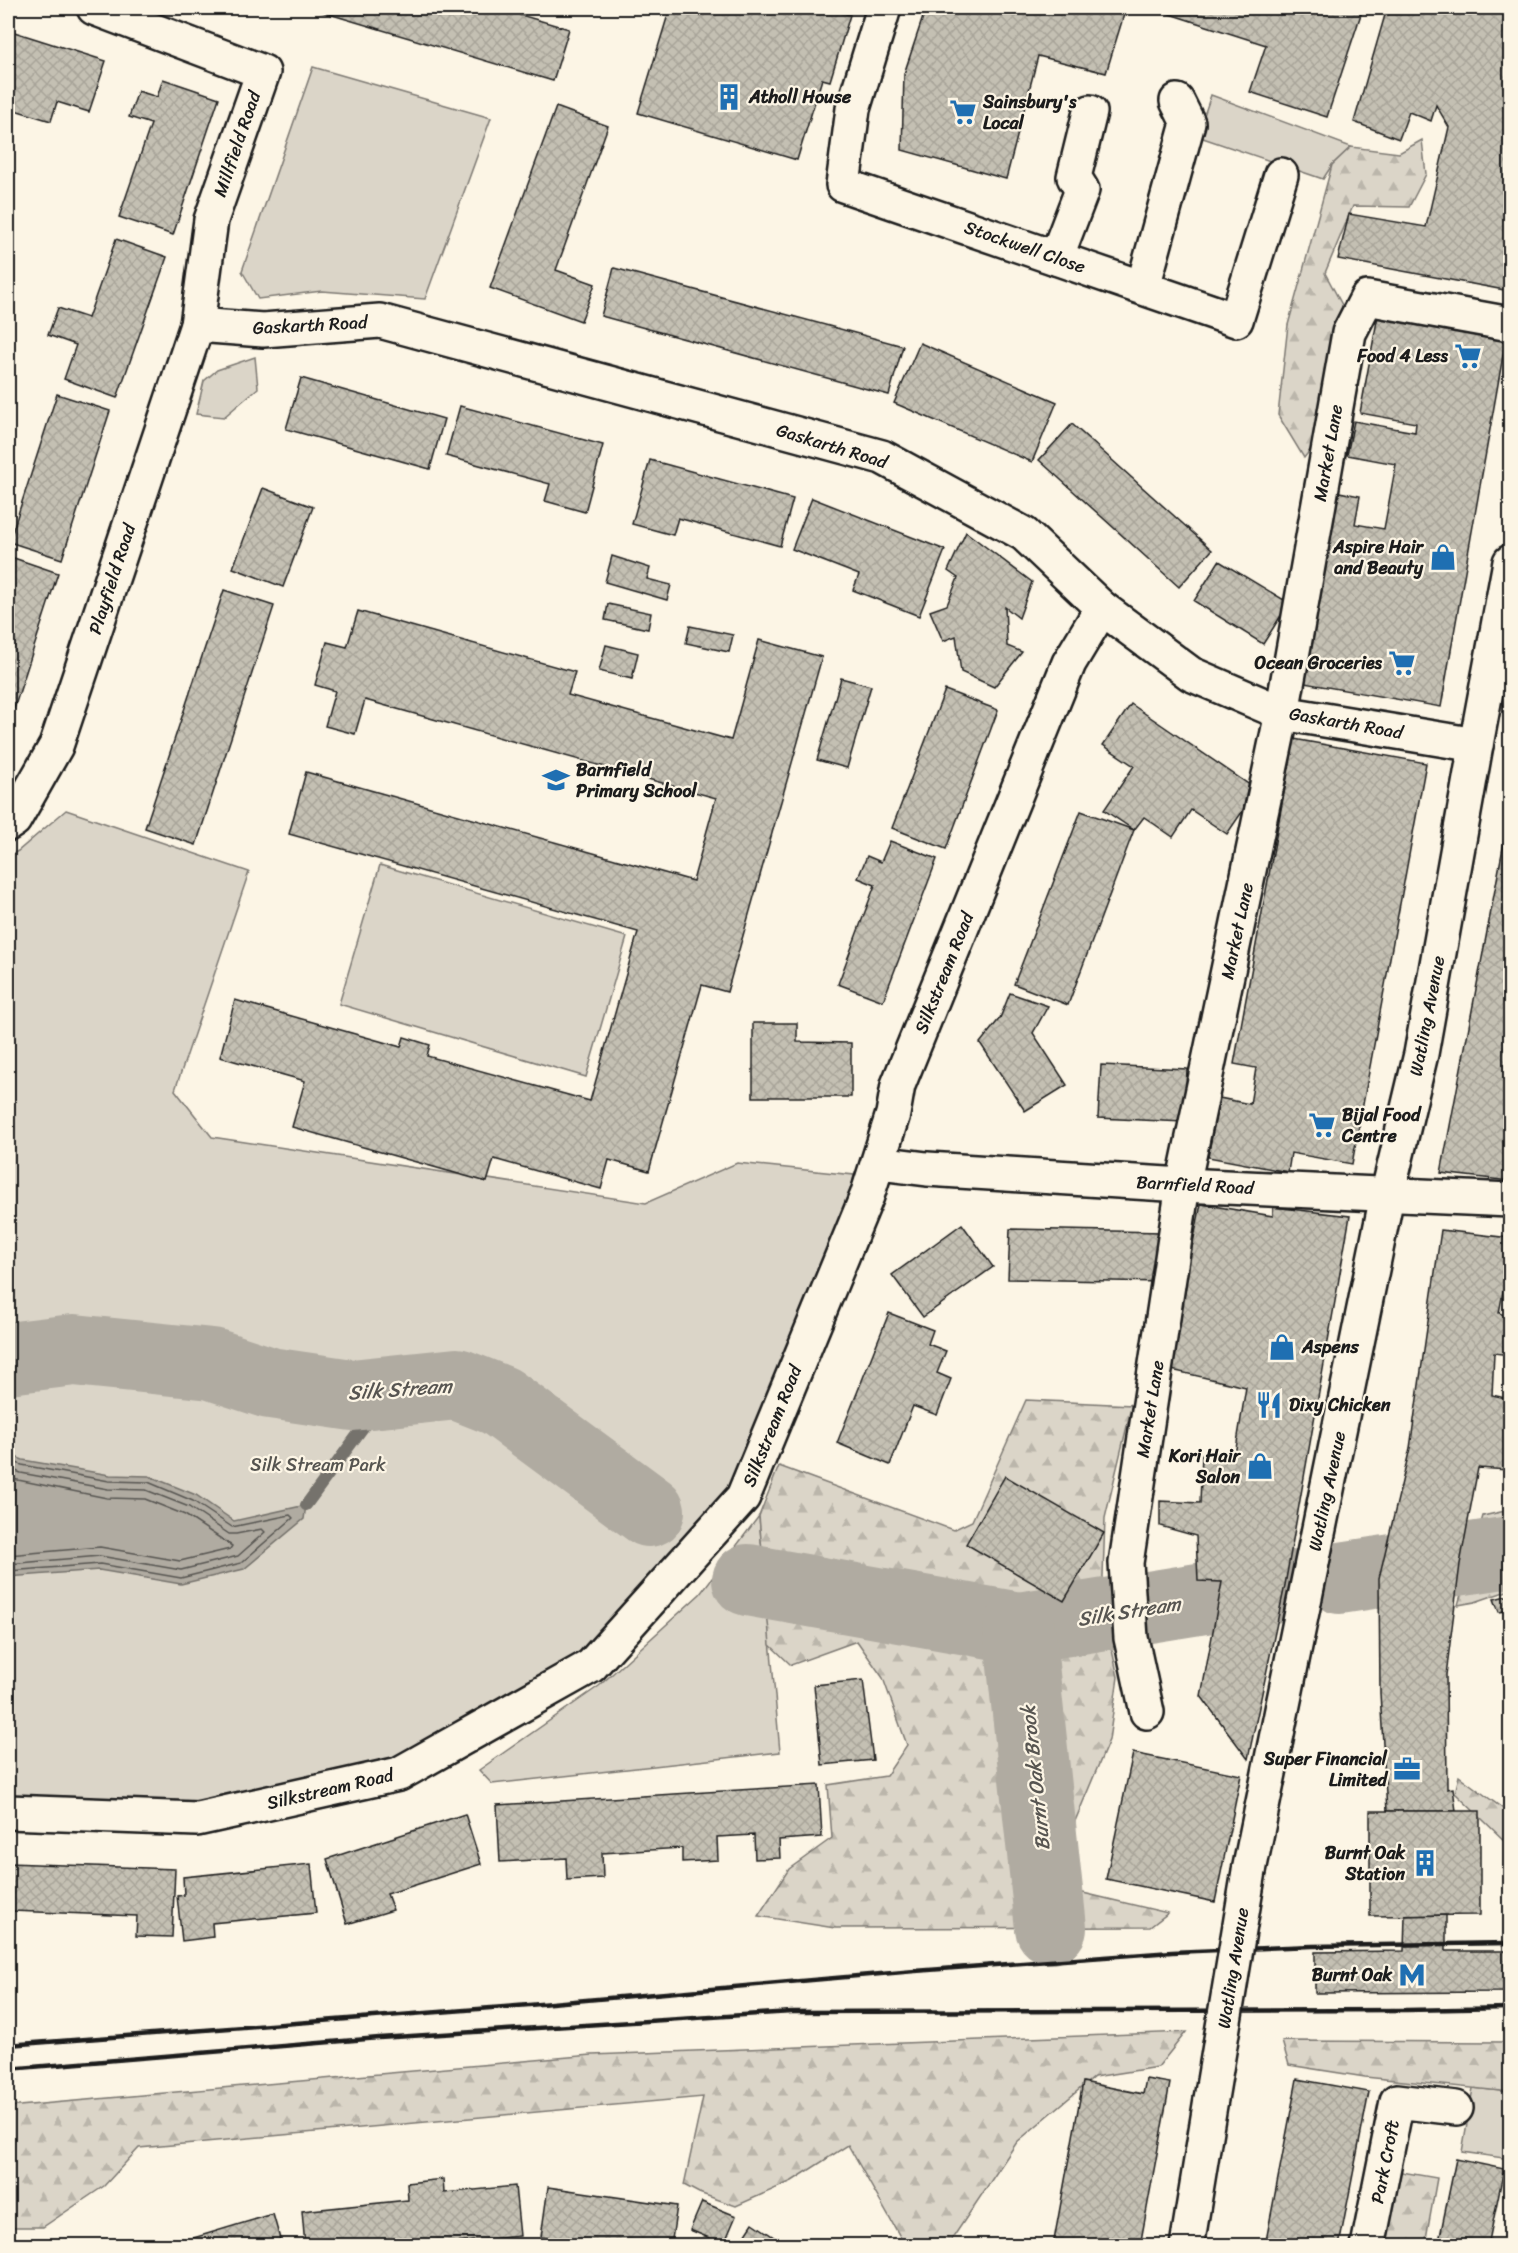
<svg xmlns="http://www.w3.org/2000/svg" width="1518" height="2253" font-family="Sriracha,sans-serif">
<defs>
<pattern id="forest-firs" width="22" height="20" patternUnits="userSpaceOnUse" patternTransform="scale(1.5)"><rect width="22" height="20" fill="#dbd5c8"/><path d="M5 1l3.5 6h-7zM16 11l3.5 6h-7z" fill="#bbb6ab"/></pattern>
<pattern id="building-cross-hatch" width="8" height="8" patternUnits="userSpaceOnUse" patternTransform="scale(1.5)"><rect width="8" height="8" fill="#c4c0b3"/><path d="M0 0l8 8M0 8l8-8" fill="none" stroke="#a8a499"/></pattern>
</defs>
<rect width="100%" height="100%" fill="#fcf5e5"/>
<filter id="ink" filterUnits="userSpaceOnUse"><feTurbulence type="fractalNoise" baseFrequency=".0167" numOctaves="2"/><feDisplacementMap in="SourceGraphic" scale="12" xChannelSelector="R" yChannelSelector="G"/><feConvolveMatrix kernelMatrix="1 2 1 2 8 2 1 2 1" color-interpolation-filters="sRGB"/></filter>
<g filter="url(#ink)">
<g fill="#dbd5c8" stroke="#7c7872" stroke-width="1.5">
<path d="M313,67L491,118L425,299L322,291L258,299L242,271Z"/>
<path d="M1211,95L1351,147L1332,165L1323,179L1197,136Z"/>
<path d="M255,357L258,388L224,417L196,414L204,381L217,370Z"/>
<path d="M66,810L249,872L175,1090L212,1137L646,1203L737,1163L854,1175L844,1234L744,1499L596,1663L400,1772L193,1823L8,1815V856L18,851Z"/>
<path d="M380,865L627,937L586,1077L339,1004Z"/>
<path d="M759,1516L780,1752L492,1784L479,1770L599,1686L700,1594Z"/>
<path d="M1473,2088L1510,2092V2159L1462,2152Z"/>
</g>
<g fill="url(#forest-firs)" stroke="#7c7872" stroke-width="1.5">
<path d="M1422,140L1426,174L1409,207L1353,206L1325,273L1342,305L1349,399L1304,458L1278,415L1288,325L1332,165L1351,147L1399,153Z"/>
<path d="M1026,1400L1132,1405L1105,1518L1102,1605L1118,1677L1109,1740L1060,1857L1079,1892L1168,1913L1150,1927L835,1928L758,1916L789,1869L832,1838L828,1785L886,1776L907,1745L883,1678L857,1641L791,1665L770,1645L759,1516L779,1466L953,1530L972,1521Z"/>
<path d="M1510,1510V1590L1475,1602L1458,1605L1483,1516Z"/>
<path d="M1459,1776L1510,1814V1846L1455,1793Z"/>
<path d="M1186,2032L1158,2067L1094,2077L1017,2142L948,2245H925L902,2240L848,2145L792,2181L736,2206L699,2193L684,2185L703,2097L139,2148L104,2186L43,2227H8V2107L592,2055Z"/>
<path d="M1282,2041L1510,2042V2092L1365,2077L1289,2065Z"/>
<path d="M1396,2171L1437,2178L1425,2245L1382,2246Z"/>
</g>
<path fill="#b0aba1" stroke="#75726c" stroke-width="1.5" d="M8,1449L10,1455L23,1460L110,1475L149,1476L196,1495L234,1521L306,1505L304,1519L244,1569L181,1584L99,1570L8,1577Z"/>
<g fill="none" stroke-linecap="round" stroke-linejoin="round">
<g stroke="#575551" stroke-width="1.5">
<path d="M8,1460L22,1465L109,1481L148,1482L193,1501L232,1527L290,1515L293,1518L241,1563L181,1578L100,1564L8,1571"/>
<path d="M8,1468L21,1473L108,1489L146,1490L189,1507L229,1534H236L262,1529L265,1532L238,1556L181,1570L100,1556L8,1564"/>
<path d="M8,1478L107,1498L145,1499L185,1515L232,1546L230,1549L180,1561L100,1547L8,1555"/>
</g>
<g stroke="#75726c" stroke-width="12">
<path d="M306,1505L367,1422L375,1392"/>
<path d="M1285,1585L1340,1578"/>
</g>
<g stroke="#b0aba1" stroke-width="72">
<path d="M8,1358L74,1350L212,1364L270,1383L352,1395L457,1384L500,1401L649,1511"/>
<path d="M1340,1578L1510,1552"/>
<path d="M748,1580L1019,1628L1285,1585"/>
<path d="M1019,1628L1051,1928"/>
</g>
</g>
<g fill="url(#building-cross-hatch)" stroke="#1c1c1c" stroke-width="1.5">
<path d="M309,8H497L569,29L553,81Z"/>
<path d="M670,8H841L840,12L850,15L830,81L822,79L797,160L638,113Z"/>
<path d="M926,8H1126L1106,73L1038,56L1006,179L902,150L904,74Z"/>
<path d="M1151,8H1363L1327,117L1250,92L1266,45Z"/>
<path d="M1387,8H1510V291L1338,259L1349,214L1426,227L1449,127L1436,105L1431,121L1409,112L1399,139L1354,122Z"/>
<path d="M8,30L106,61L89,112L57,102L51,121L8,108Z"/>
<path d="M163,79L219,98L173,235L119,217L151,124L129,117L138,91L157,97Z"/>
<path d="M556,107L608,126L556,270L595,284L581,321L490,288Z"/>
<path d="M116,239L167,257L117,398L64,379L76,345L48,335L58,308L88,318Z"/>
<path d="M614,268L903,346L889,395L601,316Z"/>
<path d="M1379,310L1507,333L1441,707L1304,683L1339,492L1360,496L1355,524L1384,529L1396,464L1347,455L1354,421L1415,432L1416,423L1360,413Z"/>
<path d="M920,343L1057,402L1032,462L894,403Z"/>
<path d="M301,378L444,419L430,469L286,429Z"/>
<path d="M57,394L110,411L62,559L9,542Z"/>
<path d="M460,406L603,445L585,512L545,501L550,484L446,456Z"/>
<path d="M1072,424L1212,550L1179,587L1039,460Z"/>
<path d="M650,460L793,499L780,546L678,518L673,535L632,524Z"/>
<path d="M263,488L313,507L283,587L233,568Z"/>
<path d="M812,498L945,550L919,616L853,590L859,575L792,549Z"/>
<path d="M966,532L1032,582L1019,618L1005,607L1007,646L1022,652L994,687L961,672L956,636L943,641L930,611L947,605L958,578L948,571Z"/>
<path d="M8,556L58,573L12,715L8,713Z"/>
<path d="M612,556L650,568L647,579L671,585L667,600L605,582Z"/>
<path d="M1219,561L1289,603L1263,644L1194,601Z"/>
<path d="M224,590L274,606L196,845L145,828Z"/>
<path d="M608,604L651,613L648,629L605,620Z"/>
<path d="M358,611L575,672L568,695L731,740L759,640L822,657L727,992L702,985L649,1171L609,1160L601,1189L494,1159L487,1182L292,1127L305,1081L220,1057L235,1000L401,1047L404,1037L430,1045L427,1056L590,1101L638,932L289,834L306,772L693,881L716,798L365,700L355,734L325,726L335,691L315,685L327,642L347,647Z"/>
<path d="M690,626L733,635L729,652L686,643Z"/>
<path d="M606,645L638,653L632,679L599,671Z"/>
<path d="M841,678L871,686L847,768L817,760Z"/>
<path d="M945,690L998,710L946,849L892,828Z"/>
<path d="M1131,704L1257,790L1227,834L1191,810L1173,837L1144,817L1134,830L1104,810L1134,766L1103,745Z"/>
<path d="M1294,739L1426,763L1352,1164L1291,1153L1288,1172L1208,1157L1219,1098L1250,1104L1256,1068L1234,1064Z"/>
<path d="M1081,811L1134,830L1068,1005L1014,984Z"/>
<path d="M1510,811V1181L1441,1173Z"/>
<path d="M890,841L937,859L883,1001L838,984L875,885L858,878L867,856L881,862Z"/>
<path d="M1010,993L1048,1006L1033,1033L1067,1085L1025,1111L980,1043L1000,1018Z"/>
<path d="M753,1023H797V1042L851,1043V1097H753Z"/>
<path d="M1101,1065L1187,1069L1184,1122L1098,1118Z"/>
<path d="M1201,1204L1273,1216V1207L1350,1216L1285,1585L1248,1759L1201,1696L1222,1582L1198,1581L1196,1536L1160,1526V1501L1200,1503L1202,1454L1235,1455L1246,1387L1167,1369Z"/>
<path d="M962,1224L993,1267L923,1317L892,1275Z"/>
<path d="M1010,1229L1163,1232L1162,1282L1008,1279Z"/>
<path d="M1441,1230L1510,1238V1256L1499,1313L1510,1317V1355L1494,1353L1492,1395L1510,1399V1445L1508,1470L1478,1468L1460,1564L1446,1675L1447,1789L1453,1788L1456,1811H1387L1380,1693L1379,1578L1410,1448Z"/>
<path d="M889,1313L933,1330L928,1344L946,1351L937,1373L951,1379L937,1415L913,1406L890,1465L837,1443Z"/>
<path d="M1005,1476L1104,1533L1064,1601L966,1544Z"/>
<path d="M1510,1595V1610L1499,1612L1494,1599Z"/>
<path d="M863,1680L873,1760L822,1765L814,1685Z"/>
<path d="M1133,1753L1241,1775L1215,1902L1106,1879Z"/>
<path d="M819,1785L822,1837L779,1840L780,1858L755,1859L754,1835L717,1837L718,1860L682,1862V1848L602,1853L603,1878L567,1880L566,1858L500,1862L497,1805Z"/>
<path d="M1370,1811H1480V1915L1370,1916Z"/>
<path d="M465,1814L481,1864L387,1894L393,1910L347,1924L327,1859Z"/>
<path d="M8,1863L175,1869L172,1937L136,1936L137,1916L12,1911L11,1938H8Z"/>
<path d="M311,1864L316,1913L212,1923L213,1937L182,1941L177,1896L184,1895L183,1877Z"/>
<path d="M1446,1915V1951H1510V1992L1315,1993V1952L1404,1951L1405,1916Z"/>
<path d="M1146,2079L1170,2083L1140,2246H1053L1083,2082L1143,2094Z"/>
<path d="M1297,2079L1369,2092L1339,2246H1265Z"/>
<path d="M1456,2159L1504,2169L1488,2246H1438Z"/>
<path d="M443,2179L444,2193L515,2186L520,2236L429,2246H305L302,2211L408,2200L407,2183Z"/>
<path d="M548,2187L677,2206L671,2246H596L541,2237Z"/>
<path d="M702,2202L736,2216L724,2244L690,2230Z"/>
<path d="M273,2214L282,2246H167Z"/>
<path d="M753,2223L787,2246H738Z"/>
</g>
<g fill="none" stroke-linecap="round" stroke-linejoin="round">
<defs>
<g id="minor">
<path d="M884,8L853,109L843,185L1236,320L1281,175"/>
<path d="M1056,258L1082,190L1074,177L1090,112"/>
<path d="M1143,287L1188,123L1177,101"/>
<path d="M197,325L263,330L380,321L882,457L1024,534L1102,608L1191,674L1282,713L1476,745"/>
<path d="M8,824L14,820L56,746L197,325L211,220L263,72L94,8"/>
<path d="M879,1163L927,1169L1183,1185L1510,1200"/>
<path d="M1147,1712L1131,1638L1126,1563L1183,1185L1282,713L1349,333L1367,298L1510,324"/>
<path d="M8,1812L197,1819L399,1774L591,1666L743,1497L867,1196L893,1114L898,1085L1069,663L1102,608"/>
<path d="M1249,1871L1387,1196L1421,1054L1476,745L1510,562"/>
<path d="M1187,2246L1211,2099"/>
<path d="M1368,2246L1397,2101L1456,2108"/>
</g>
</defs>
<use href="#minor" stroke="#1c1c1c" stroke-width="38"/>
<use href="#minor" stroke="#fcf5e5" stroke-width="33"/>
<g stroke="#1c1c1c" stroke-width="4.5">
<path d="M8,2045L529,2005L915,1971L1172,1952L1312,1946L1510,1943"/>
<path d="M8,2069L379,2038L792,2012L1407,2010L1510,2008"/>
</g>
<defs>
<path id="minor-bridge" d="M1211,2099L1249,1871"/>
</defs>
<use href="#minor-bridge" stroke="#1c1c1c" stroke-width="38" stroke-linecap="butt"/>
<use href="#minor-bridge" stroke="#fcf5e5" stroke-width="33"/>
</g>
</g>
<defs>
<symbol id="building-bare" viewBox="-9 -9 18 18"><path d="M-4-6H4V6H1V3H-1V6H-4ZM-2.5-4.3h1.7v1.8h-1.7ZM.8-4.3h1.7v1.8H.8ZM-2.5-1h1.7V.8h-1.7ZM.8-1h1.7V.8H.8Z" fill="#1f6fb2" stroke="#fcf5e5" stroke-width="2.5" paint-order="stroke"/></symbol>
<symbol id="supermarket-bare" viewBox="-9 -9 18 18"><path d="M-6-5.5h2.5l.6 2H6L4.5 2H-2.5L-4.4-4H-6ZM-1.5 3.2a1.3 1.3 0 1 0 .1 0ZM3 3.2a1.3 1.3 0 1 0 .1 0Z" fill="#1f6fb2" stroke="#fcf5e5" stroke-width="2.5" paint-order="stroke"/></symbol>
<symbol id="shop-bare" viewBox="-9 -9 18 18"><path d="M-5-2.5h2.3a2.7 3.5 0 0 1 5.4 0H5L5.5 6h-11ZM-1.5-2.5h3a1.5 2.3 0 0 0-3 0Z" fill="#1f6fb2" stroke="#fcf5e5" stroke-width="2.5" paint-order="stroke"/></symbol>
<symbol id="school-bare" viewBox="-9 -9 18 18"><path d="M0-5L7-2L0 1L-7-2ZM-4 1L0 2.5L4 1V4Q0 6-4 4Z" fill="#1f6fb2" stroke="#fcf5e5" stroke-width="2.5" paint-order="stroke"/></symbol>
<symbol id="restaurant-bare" viewBox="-9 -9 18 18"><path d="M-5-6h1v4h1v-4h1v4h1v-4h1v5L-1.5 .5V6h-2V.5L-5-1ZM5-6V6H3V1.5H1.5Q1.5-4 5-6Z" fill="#1f6fb2" stroke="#fcf5e5" stroke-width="2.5" paint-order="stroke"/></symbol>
<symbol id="office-bare" viewBox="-9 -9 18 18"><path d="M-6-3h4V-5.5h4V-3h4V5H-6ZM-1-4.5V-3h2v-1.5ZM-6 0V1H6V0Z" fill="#1f6fb2" stroke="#fcf5e5" stroke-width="2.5" paint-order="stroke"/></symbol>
<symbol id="metro-bare" viewBox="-9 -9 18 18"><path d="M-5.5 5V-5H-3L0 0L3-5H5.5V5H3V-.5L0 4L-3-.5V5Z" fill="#1f6fb2" stroke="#fcf5e5" stroke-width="2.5" paint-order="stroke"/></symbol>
</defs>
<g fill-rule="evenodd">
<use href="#building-bare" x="710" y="78" width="38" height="38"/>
<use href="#supermarket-bare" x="944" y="93" width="38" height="38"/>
<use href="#supermarket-bare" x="1449" y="337" width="38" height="38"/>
<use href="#shop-bare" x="1424" y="538" width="38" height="38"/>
<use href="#supermarket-bare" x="1383" y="644" width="38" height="38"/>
<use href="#school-bare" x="537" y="761" width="38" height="38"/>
<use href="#supermarket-bare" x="1303" y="1106" width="38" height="38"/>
<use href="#shop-bare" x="1263" y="1328" width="38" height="38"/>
<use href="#restaurant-bare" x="1250" y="1386" width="38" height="38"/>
<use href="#shop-bare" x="1241" y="1447" width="38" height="38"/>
<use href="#office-bare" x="1388" y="1750" width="38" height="38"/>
<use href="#building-bare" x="1406" y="1844" width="38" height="38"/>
<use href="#metro-bare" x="1393" y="1956" width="38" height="38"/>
</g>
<g text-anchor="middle" stroke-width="4.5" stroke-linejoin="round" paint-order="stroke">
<g font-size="18" font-weight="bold" fill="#1c1c1c" stroke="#fcf5e5" text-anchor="end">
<text x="749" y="103" text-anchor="start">Atholl House</text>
<text x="983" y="108" text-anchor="start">Sainsbury's<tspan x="983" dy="21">Local</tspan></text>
<text x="1448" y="362">Food 4 Less</text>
<text x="1423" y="553">Aspire Hair<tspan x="1423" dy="21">and Beauty</tspan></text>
<text x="1382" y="669">Ocean Groceries</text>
<text x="576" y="776" text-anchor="start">Barnfield<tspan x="576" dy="21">Primary School</tspan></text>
<text x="1342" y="1121" text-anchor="start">Bijal Food<tspan x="1342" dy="21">Centre</tspan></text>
<text x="1302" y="1353" text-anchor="start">Aspens</text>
<text x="1289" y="1411" text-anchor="start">Dixy Chicken</text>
<text x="1240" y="1462">Kori Hair<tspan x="1240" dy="21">Salon</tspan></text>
<text x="1387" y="1765">Super Financial<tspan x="1387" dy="21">Limited</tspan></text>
<text x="1405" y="1859">Burnt Oak<tspan x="1405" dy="21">Station</tspan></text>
<text x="1392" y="1981">Burnt Oak</text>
</g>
<g font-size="18" fill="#1c1c1c" stroke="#fcf5e5">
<text transform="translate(237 144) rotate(-71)" y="6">Millfield Road</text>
<text transform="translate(1025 247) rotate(19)" y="6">Stockwell Close</text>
<text transform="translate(310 325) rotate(-3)" y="6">Gaskarth Road</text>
<text transform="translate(832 446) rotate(17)" y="6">Gaskarth Road</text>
<text transform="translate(1328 453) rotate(-80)" y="6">Market Lane</text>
<text transform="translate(112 579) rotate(-72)" y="6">Playfield Road</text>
<text transform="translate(1346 723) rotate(10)" y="6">Gaskarth Road</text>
<text transform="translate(1237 931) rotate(-78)" y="6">Market Lane</text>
<text transform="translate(944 973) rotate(-68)" y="6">Silkstream Road</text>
<text transform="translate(1427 1016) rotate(-79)" y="6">Watling Avenue</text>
<text transform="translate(1195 1185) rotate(3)" y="6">Barnfield Road</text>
<text transform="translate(1150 1409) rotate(-81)" y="6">Market Lane</text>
<text transform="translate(772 1426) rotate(-68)" y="6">Silkstream Road</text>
<text transform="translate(1327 1491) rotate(-78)" y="6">Watling Avenue</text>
<text transform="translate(330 1789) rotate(-13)" y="6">Silkstream Road</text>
<text transform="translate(1233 1968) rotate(-81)" y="6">Watling Avenue</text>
<text transform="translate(1385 2162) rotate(-79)" y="6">Park Croft</text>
</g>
<g font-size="18" fill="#555450" stroke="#fcf5e5">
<text x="318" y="1471">Silk Stream Park</text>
</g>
<g font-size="20" font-style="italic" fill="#575551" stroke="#fcf5e5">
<text transform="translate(400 1389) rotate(-4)" y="7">Silk Stream</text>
<text transform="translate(1129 1611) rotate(-9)" y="7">Silk Stream</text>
<text transform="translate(1035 1778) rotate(-96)" y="7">Burnt Oak Brook</text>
</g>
</g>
<rect width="1518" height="2253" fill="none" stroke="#fcf5e5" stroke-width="30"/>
<rect x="15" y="15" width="1488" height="2223" fill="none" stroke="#1c1c1c" stroke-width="2" filter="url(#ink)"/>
</svg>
